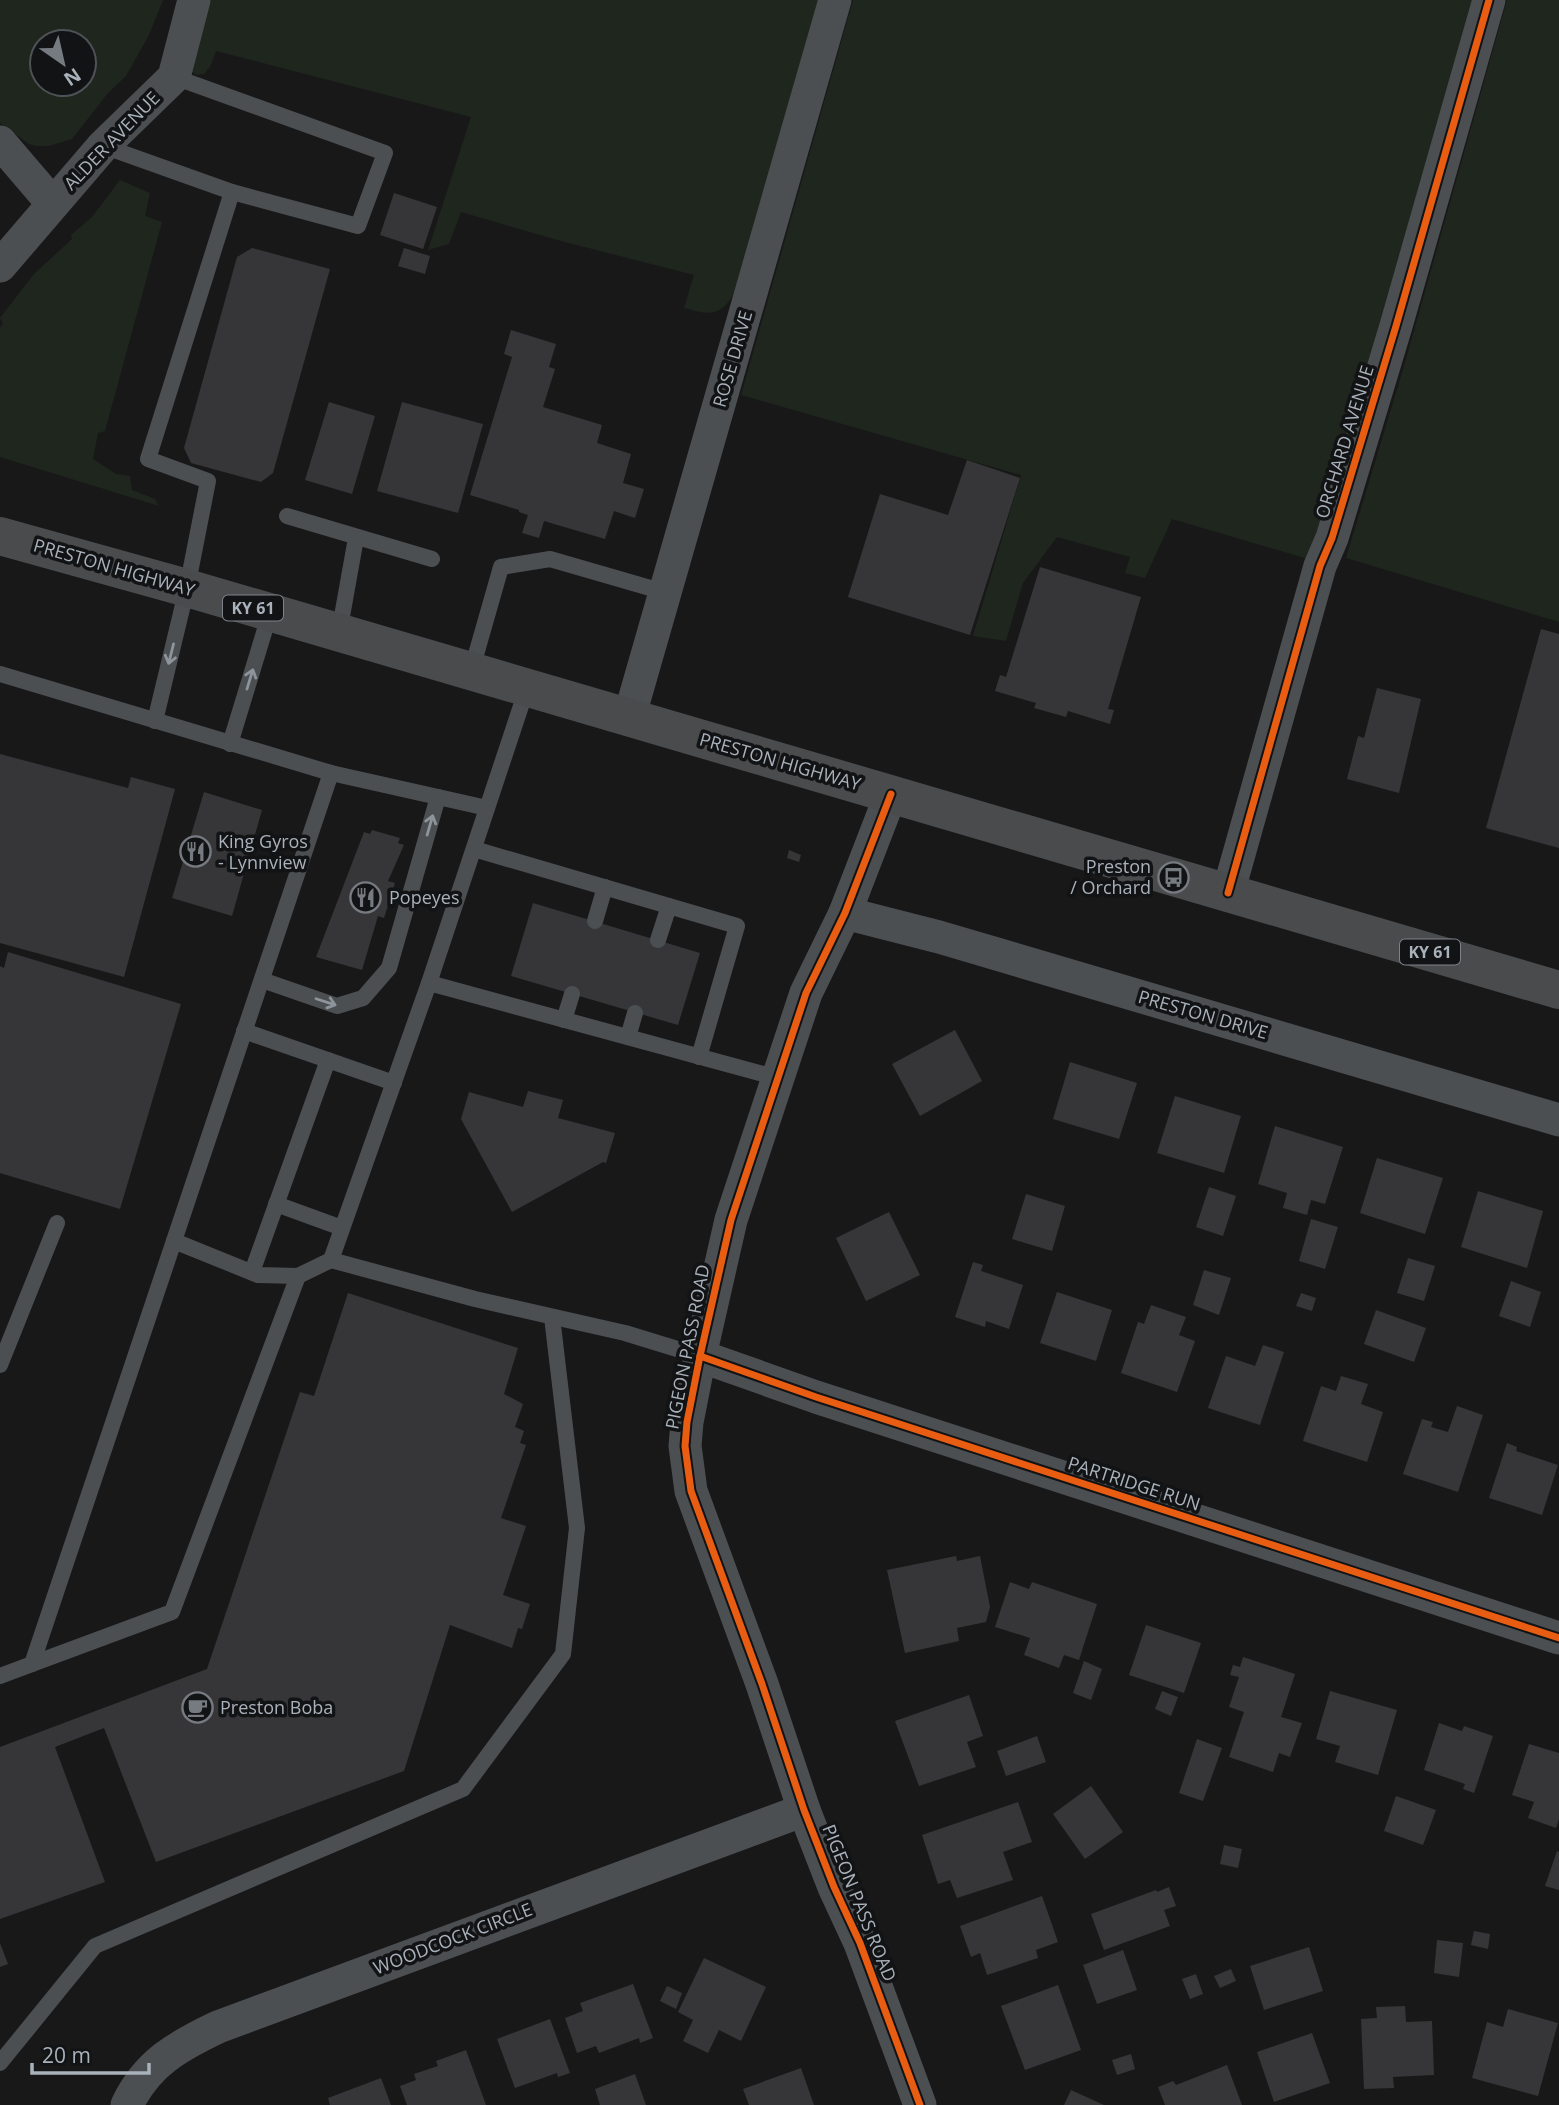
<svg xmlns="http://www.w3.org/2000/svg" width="1559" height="2105" font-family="'Open Sans',sans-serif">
<rect width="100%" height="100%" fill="#181819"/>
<g fill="#1e261e" fill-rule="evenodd">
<path d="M0,0H163L149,35L126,76L108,93L72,139L49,146H36L29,144L0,123ZM42,42H84V84H42Z"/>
<path d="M205,0H821L742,282C723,311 720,319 684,308L694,275L561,241L461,212L449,244L428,250L471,117L216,51L210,67L204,74L196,75L187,67Z"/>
<path d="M853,0H1475L1388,307L1308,559L1172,519L1145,578L1125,573L1130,557L1057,537L1023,583L1006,641L973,636L1021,475L741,395Z"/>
<path d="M1507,0H1559V622L1346,558L1404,366Z"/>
<path d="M120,180L150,193L145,216L162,222L105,431L98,433L93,459L116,474L130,476L132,490L155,499L159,506L0,457V328L3,323L0,318L34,274L72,239L71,235L92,217Z"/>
</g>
<g fill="#363638">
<path d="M394,193L437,207L423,249L380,235Z"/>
<path d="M252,248L330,269L273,473L261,482L191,463L184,448L237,257Z"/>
<path d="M404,248L430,256L425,274L398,266Z"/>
<path d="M511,330L556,344L549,367L555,369L543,407L602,425L597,443L631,454L623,483L644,489L635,518L614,511L605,539L544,521L539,538L522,533L528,515L519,512V510L470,495L512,357L504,354Z"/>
<path d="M329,402L375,416L352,494L305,480Z"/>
<path d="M402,402L483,424L458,513L377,491Z"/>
<path d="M967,460L1020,478L970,635L848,597L880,494L948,515Z"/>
<path d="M1040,567L1141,597L1108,709L1114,710L1110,724L1068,711L1066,717L1034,708L1036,703L995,691L1000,675L1006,677Z"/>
<path d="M1541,629L1559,634V848L1486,828Z"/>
<path d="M1377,688L1421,699L1399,793L1347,779L1358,736L1364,738Z"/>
<path d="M0,754L128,788L131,777L175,789L124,977L0,943Z"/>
<path d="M204,792L262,810L232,916L172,898Z"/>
<path d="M372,830L400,838L398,843L404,845L388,881L395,883L384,918L378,916L362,970L316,957L364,832L370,834Z"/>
<path d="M789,850L801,855L799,862L787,858Z"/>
<path d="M533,903L700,953L678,1025L511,976Z"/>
<path d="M8,952L181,1004L120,1209L0,1173V966L4,968Z"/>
<path d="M955,1030L982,1081L920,1116L892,1064Z"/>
<path d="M1070,1062L1137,1083L1119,1139L1053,1119Z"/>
<path d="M528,1091L563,1100L558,1118L615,1133L606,1163L603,1162L512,1212L461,1119L469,1092L523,1107Z"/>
<path d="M1175,1096L1241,1116L1224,1173L1157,1153Z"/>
<path d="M1275,1126L1343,1147L1325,1204L1311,1200L1307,1215L1283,1208L1287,1193L1258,1184Z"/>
<path d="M1377,1158L1443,1178L1425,1234L1360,1213Z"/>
<path d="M1209,1187L1236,1196L1223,1236L1196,1227Z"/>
<path d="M1478,1191L1543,1211L1527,1268L1461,1247Z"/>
<path d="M1026,1194L1065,1206L1052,1251L1012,1239Z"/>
<path d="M889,1212L920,1275L866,1301L836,1238Z"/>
<path d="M1311,1219L1338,1227L1325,1269L1299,1261Z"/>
<path d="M1408,1258L1435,1266L1424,1301L1397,1293Z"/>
<path d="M973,1262L983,1265L981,1271L1023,1285L1009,1329L986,1321L985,1327L955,1317Z"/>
<path d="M1204,1270L1231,1278L1219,1315L1193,1305Z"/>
<path d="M1511,1281L1541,1292L1530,1327L1499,1316Z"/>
<path d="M1057,1292L1112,1310L1096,1361L1040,1343Z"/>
<path d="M348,1293L518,1348L504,1394L523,1404L515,1427L524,1431L520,1443L526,1445L501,1518L526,1526L503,1595L530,1604L522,1629L518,1628L512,1648L450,1625L404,1771L156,1862L104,1728L55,1747L105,1882L0,1919V1747L207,1669L300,1392L314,1396Z"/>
<path d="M1301,1293L1316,1298L1312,1311L1296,1306Z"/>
<path d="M1151,1305L1186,1317L1179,1335L1195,1341L1177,1392L1121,1373L1138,1322L1144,1324Z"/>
<path d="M1376,1310L1426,1328L1414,1362L1364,1344Z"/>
<path d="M1263,1345L1284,1352L1260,1425L1208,1408L1226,1356L1255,1366Z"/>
<path d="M1341,1376L1368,1384L1361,1404L1383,1412L1367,1462L1303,1441L1321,1386L1336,1391Z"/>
<path d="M1457,1406L1483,1415L1458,1492L1403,1474L1422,1419L1433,1422L1431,1427L1448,1432Z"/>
<path d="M1507,1443L1517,1447L1516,1451L1558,1465L1542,1515L1489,1498Z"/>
<path d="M956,1556L957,1561L980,1556L990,1607L986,1622L957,1628L959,1641L905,1653L887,1570Z"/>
<path d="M1010,1582L1029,1589L1032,1582L1097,1604L1079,1660L1064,1655L1059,1668L1024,1655L1030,1638L995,1627Z"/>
<path d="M1146,1625L1201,1643L1184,1693L1129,1675Z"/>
<path d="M1243,1657L1295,1674L1281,1717L1302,1723L1290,1757L1279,1753L1273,1772L1229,1757L1244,1712L1229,1707L1239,1677L1230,1675L1233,1665L1240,1667Z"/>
<path d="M1084,1661L1102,1669L1091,1700L1073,1693Z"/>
<path d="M1162,1691L1178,1697L1171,1716L1155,1709Z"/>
<path d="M1330,1691L1397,1710L1378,1775L1335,1762L1340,1746L1316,1739Z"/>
<path d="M969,1695L983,1736L967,1742L976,1767L919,1786L895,1721Z"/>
<path d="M1439,1723L1462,1731L1464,1726L1493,1736L1474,1793L1463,1789L1465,1784L1424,1770Z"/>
<path d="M1037,1736L1046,1762L1006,1776L997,1751Z"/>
<path d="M1197,1739L1222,1748L1203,1801L1179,1793Z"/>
<path d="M1529,1744L1559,1753V1819L1556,1828L1528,1818L1534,1802L1512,1795Z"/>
<path d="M1091,1786L1123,1832L1085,1859L1053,1814Z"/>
<path d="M1396,1796L1436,1810L1423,1845L1384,1831Z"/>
<path d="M1018,1802L1032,1842L1003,1852L1013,1880L957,1898L950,1880L938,1884L922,1835Z"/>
<path d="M1224,1845L1242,1849L1238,1868L1220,1864Z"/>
<path d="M1557,1851L1559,1852V1890L1545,1886Z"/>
<path d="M1169,1887L1176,1906L1164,1910L1170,1926L1104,1950L1091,1914L1156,1890L1157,1892Z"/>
<path d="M1042,1896L1058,1942L1036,1950L1038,1958L987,1975L980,1953L971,1957L960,1926Z"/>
<path d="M1474,1931L1490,1934L1488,1949L1471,1945Z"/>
<path d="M1437,1940L1463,1943L1459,1977L1434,1973Z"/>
<path d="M0,1943L8,1964L0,1967Z"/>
<path d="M1309,1947L1323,1991L1264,2010L1250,1966Z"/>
<path d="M1123,1950L1137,1990L1097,2004L1083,1965Z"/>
<path d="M704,1958L766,1987L741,2041L719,2030L708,2053L683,2041L693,2020L678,2012Z"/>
<path d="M1231,1969L1236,1981L1220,1988L1214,1976Z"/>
<path d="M1196,1974L1203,1994L1190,1999L1182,1979Z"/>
<path d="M633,1984L653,2038L640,2043L639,2038L599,2053L596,2046L577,2053L565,2018L583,2011L580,2003Z"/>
<path d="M1058,1985L1081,2050L1025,2070L1001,2006Z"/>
<path d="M667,1986L682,1993L676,2009L660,2001Z"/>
<path d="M1405,2006L1406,2022L1432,2021L1434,2075L1393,2077L1394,2088L1364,2089L1361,2019L1377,2018L1376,2007Z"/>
<path d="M1508,2009L1558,2023L1538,2096L1472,2078L1487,2022L1503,2027Z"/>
<path d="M550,2019L570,2073L558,2077L557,2073L515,2088L497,2039Z"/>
<path d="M1312,2033L1330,2083L1274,2102L1257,2052Z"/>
<path d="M466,2050L486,2105H407L400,2086L416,2080L414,2074L438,2066L436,2061Z"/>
<path d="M1131,2054L1135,2069L1117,2075L1112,2060Z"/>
<path d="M1227,2065L1242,2105H1165L1158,2087L1173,2081L1176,2085Z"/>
<path d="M801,2068L814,2105H749L743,2089Z"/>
<path d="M635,2074L646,2105H600L595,2089Z"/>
<path d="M381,2078L391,2105H330L328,2098Z"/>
<path d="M1071,2090L1104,2105H1064Z"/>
</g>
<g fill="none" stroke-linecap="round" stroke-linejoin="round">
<g stroke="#4c4f52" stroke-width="16">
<path d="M174,77L385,153L358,226L232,192"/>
<path d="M103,146L232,192L148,459L208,481L187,588L155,721"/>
<path d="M287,516L432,559"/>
<path d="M339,633L356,538"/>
<path d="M471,672L501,567L550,559L664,592"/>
<path d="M0,674L331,773L32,1664L0,1676"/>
<path d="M527,688L429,983L778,1078"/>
<path d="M230,744L270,613"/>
<path d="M331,773L487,808"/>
<path d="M474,849L737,926L699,1057"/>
<path d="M595,921L605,887"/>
<path d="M658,940L669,906"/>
<path d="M262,980L337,1006L363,998L389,968L438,797"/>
<path d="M429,983L331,1260L475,1299L625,1333L700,1356"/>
<path d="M564,1020L572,994"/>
<path d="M244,1031L394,1083"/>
<path d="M628,1037L635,1013"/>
<path d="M276,1204L342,1228"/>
<path d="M174,1241L258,1275L298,1276L331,1260"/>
<path d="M252,1272L328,1060"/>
<path d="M0,1365L57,1223"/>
<path d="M32,1664L172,1612L298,1276"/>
<path d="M0,2063L95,1946L463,1789L563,1654L577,1528L552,1317"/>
</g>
<g stroke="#4c4f52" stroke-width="33">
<path d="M0,142L53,204"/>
<path d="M0,266L103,146L174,77L194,0"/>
<path d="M629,718L835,0"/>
<path d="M891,794L845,913L806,993L731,1220L700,1356L687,1422L685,1446L691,1491L762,1684L804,1810L834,1887L860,1943L920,2105"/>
<path d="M1228,893L1320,566L1332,538L1396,326L1489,0"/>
<path d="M845,913L939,937L1559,1120"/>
<path d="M700,1356L816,1397L1559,1638"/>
<path d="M127,2105C147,2063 178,2046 218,2027L804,1810"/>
</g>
<path stroke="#4a4b4d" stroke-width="38" d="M0,536L187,588L1559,990"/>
<defs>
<g id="cycleway">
<path d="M891,794L845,913L806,993L731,1220L700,1356L687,1422L685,1446L691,1491L762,1684L804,1810L834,1887L860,1943L920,2105"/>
<path d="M1228,893L1320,566L1332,538L1396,326L1489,0"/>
<path d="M700,1356L816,1397L1559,1638"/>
</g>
</defs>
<use href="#cycleway" stroke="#121315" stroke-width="11"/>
<use href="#cycleway" stroke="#e95d12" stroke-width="7"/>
</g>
<defs><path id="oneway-shaft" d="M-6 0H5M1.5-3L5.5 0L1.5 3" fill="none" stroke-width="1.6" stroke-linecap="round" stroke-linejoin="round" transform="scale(1.75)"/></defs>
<g stroke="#8d949b">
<use href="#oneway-shaft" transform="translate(171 654) rotate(104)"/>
<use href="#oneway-shaft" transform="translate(250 679) rotate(-73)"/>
<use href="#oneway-shaft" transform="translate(430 825) rotate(-74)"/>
<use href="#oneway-shaft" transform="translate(326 1002) rotate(18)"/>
</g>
<defs>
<symbol id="restaurant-ring" viewBox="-11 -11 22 22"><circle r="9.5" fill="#121315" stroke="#767b82" stroke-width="1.5"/><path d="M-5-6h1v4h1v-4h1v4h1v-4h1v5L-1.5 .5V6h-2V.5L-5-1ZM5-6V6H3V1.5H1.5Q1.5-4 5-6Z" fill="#767b82"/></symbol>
<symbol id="bus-ring" viewBox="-11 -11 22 22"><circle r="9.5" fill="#121315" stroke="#767b82" stroke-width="1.5"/><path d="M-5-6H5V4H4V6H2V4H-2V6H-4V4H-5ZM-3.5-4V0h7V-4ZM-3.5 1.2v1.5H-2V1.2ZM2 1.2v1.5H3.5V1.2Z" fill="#767b82"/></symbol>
<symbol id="cafe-ring" viewBox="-11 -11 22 22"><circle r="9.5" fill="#121315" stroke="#767b82" stroke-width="1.5"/><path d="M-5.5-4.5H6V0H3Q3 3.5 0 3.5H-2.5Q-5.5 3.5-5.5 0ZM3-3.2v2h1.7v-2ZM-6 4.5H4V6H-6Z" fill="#767b82"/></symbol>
</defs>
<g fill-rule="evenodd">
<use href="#restaurant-ring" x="178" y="834" width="35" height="35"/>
<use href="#bus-ring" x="1156" y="860" width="35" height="35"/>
<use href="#restaurant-ring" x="348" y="880" width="35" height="35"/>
<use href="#cafe-ring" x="180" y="1690" width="35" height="35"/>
</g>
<g text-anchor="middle" stroke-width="7" stroke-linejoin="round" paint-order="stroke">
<g fill="#121315" stroke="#7c8288" stroke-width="2">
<rect x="223" y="595.5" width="60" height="25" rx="5"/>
<rect x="1400" y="939.5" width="60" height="25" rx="5"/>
</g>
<g font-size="16" font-weight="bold" fill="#a9b1ba">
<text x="253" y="614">KY 61</text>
<text x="1430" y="958">KY 61</text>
</g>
<g font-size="18" fill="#a9b1ba" stroke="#121315">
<text transform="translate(112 141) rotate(-46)" y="6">ALDER AVENUE</text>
<text transform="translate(733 359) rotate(-74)" y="6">ROSE DRIVE</text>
<text transform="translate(1345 442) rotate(-73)" y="6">ORCHARD AVENUE</text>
<text transform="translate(114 568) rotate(16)" y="6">PRESTON HIGHWAY</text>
<text transform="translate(780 762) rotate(16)" y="6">PRESTON HIGHWAY</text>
<text transform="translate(1203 1015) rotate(16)" y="6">PRESTON DRIVE</text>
<text transform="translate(688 1347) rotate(-79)" y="6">PIGEON PASS ROAD</text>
<text transform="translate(1134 1484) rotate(18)" y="6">PARTRIDGE RUN</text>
<text transform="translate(859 1903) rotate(68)" y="6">PIGEON PASS ROAD</text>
<text transform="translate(453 1939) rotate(-21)" y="6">WOODCOCK CIRCLE</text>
</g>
<g font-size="18" fill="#a9b1ba" stroke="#121315" text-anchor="start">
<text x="218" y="848">King Gyros<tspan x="218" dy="21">- Lynnview</tspan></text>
<text x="1151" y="873" text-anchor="end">Preston<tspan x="1151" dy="21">/ Orchard</tspan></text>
<text x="389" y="904">Popeyes</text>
<text x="220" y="1714">Preston Boba</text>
</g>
</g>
<g transform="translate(63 63) rotate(146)"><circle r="33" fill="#121315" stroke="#4e5257" stroke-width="2"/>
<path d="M0-5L12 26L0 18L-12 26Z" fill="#767b82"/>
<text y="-10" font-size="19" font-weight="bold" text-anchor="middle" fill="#a9b1ba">N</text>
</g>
<path d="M32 2063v10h117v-10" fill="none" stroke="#a9b1ba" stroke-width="3.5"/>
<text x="42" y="2063" font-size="21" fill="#a9b1ba" stroke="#121315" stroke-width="5" paint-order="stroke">20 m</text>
</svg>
